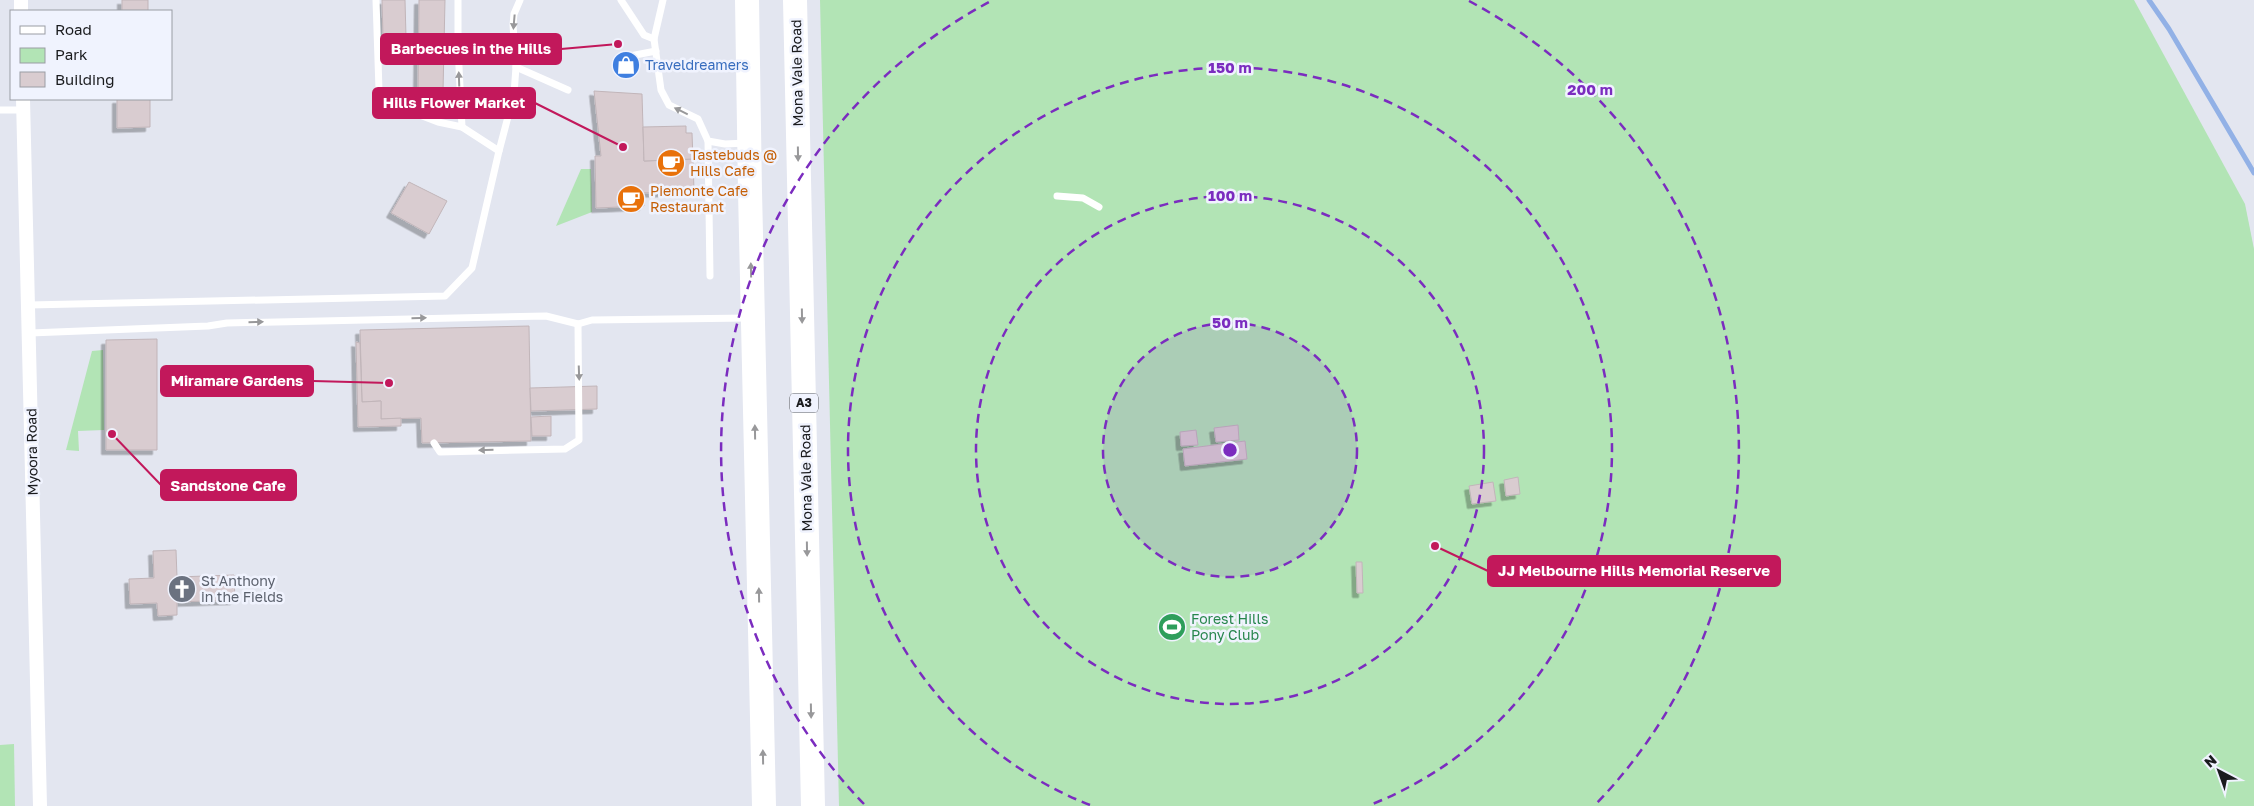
<svg xmlns="http://www.w3.org/2000/svg" width="2254" height="806" font-family="'Golos Text',sans-serif">
<defs>
<filter id="shadow"><feDropShadow dx="-4.5" dy="4.5" stdDeviation="0" flood-color="#0004"/></filter>
</defs>
<rect width="100%" height="100%" fill="#e3e6f0"/>
<g fill="#b2e4b5">
<path d="M820,0H2134L2245,204L2254,249V806H839Z"/>
<path d="M581,169H591L592,212L556,226Z"/>
<path d="M103,350L104,430L78,431L79,451L66,450L92,351Z"/>
<path d="M14,744L15,806H0V745Z"/>
</g>
<g fill="none" stroke-linecap="round" stroke-linejoin="round">
<path stroke="#92b1e6" stroke-width="5" d="M2149,0L2169,29L2254,173"/>
</g>
<g fill="#d9ccd0" stroke="#c1b5b9" filter="url(#shadow)">
<rect x="122" y="0" width="26" height="11"/>
<path d="M382,0H405L406,37H383Z"/>
<path d="M419,0H445L443,92H418Z"/>
<path d="M594,91L642,94L644,161L693,159L694,191L643,193L644,206L596,208L595,156H601Z"/>
<path d="M117,99H150V127L117,128Z"/>
<path d="M686,126V133H692L693,159L644,161L643,127Z"/>
<path d="M409,182L447,201L429,234L391,213Z"/>
<path d="M529,326L531,441L422,443L421,418L381,419V401L362,402L360,330Z"/>
<path d="M157,339V450H106V340Z"/>
<path d="M356,342L360,343L362,402L381,401V419L401,418V426L358,427Z"/>
<path d="M597,386V409L531,411L530,388Z"/>
<path d="M551,416V436H532L531,417Z"/>
<path d="M1238,425L1239,440L1216,442L1214,428Z"/>
<path d="M1196,430L1198,445L1181,446L1180,432Z"/>
<path d="M1245,441L1247,459L1185,466L1183,449Z"/>
<path d="M1518,477L1520,494L1506,496L1504,480Z"/>
<path d="M1493,482L1496,501L1472,504L1469,486Z"/>
<path d="M176,550L177,577L234,575L235,600L177,602V615L158,616L157,603L130,604L129,579L154,578L153,551Z"/>
<path d="M1356,562H1362L1363,593H1357Z"/>
</g>
<g fill="none" stroke-linecap="round" stroke-linejoin="round">
<g stroke="#fff" stroke-width="7">
<path d="M458,0V47L462,127"/>
<path d="M621,0L644,35L654,39"/>
<path d="M663,0L654,39L661,90L669,105L698,119L708,141L725,144L746,143"/>
<path d="M458,47L514,45"/>
<path d="M630,56L656,51"/>
<path d="M516,67L568,90"/>
<path d="M0,110H23"/>
<path d="M708,141L710,276"/>
<path d="M499,151L514,94L516,67L513,25L514,14L520,0"/>
<path d="M1057,196L1083,198L1099,207"/>
<path d="M29,305L445,296L472,268L499,151L462,127L438,122L391,104L385,99L379,90L376,0"/>
<path d="M30,333L208,326L227,323L546,316L578,324L592,320L749,318"/>
<path d="M434,443L440,452L565,449L579,440L578,324"/>
</g>
<g stroke="#fff" stroke-width="14">
<path d="M21,0V11"/>
<path d="M23,99L40,806"/>
</g>
<g stroke="#fff" stroke-width="24">
<path d="M747,0L750,191L764,806"/>
<path d="M795,0L813,806"/>
</g>
</g>
<defs><path id="oneway-solid" d="M-6-.8H1V-3.2L6.5 0L1 3.2V.8H-6Z" transform="scale(1.25)"/></defs>
<g fill="#98989a">
<use href="#oneway-solid" transform="translate(514 22) rotate(95)"/>
<use href="#oneway-solid" transform="translate(459 79) rotate(-92)"/>
<use href="#oneway-solid" transform="translate(681 111) rotate(-154)"/>
<use href="#oneway-solid" transform="translate(798 154) rotate(89)"/>
<use href="#oneway-solid" transform="translate(751 270) rotate(-91)"/>
<use href="#oneway-solid" transform="translate(802 316) rotate(89)"/>
<use href="#oneway-solid" transform="translate(419 318) rotate(-1)"/>
<use href="#oneway-solid" transform="translate(256 322) rotate(-1)"/>
<use href="#oneway-solid" transform="translate(579 373) rotate(88)"/>
<use href="#oneway-solid" transform="translate(755 432) rotate(-91)"/>
<use href="#oneway-solid" transform="translate(486 450) rotate(178)"/>
<use href="#oneway-solid" transform="translate(807 549) rotate(89)"/>
<use href="#oneway-solid" transform="translate(759 595) rotate(-91)"/>
<use href="#oneway-solid" transform="translate(811 711) rotate(89)"/>
<use href="#oneway-solid" transform="translate(763 757) rotate(-91)"/>
</g>
<circle cx="1230" cy="450" r="127" fill="#7b2cbf" fill-opacity=".12"/>
<g fill="none" stroke="#7b2cbf" stroke-width="2.5" stroke-dasharray="9 6">
<circle cx="1230" cy="450" r="127"/>
<circle cx="1230" cy="450" r="254"/>
<path d="M1090 805A382 382 0 1 1 1370 805"/>
<path d="M864 804A509 509 0 0 1 991 1M1469 1A509 509 0 0 1 1596 804"/>
</g>
<defs>
<symbol id="shop-disc" viewBox="-11 -11 22 22"><circle r="9.5" fill="#3f7fe0" stroke="#f0f3fe"/><path d="M-5-2.5h2.3a2.7 3.5 0 0 1 5.4 0H5L5.5 6h-11ZM-1.5-2.5h3a1.5 2.3 0 0 0-3 0Z" fill="#fff"/></symbol>
<symbol id="cafe-disc" viewBox="-11 -11 22 22"><circle r="9.5" fill="#e8710a" stroke="#f0f3fe"/><path d="M-5.5-4.5H6V0H3Q3 3.5 0 3.5H-2.5Q-5.5 3.5-5.5 0ZM3-3.2v2h1.7v-2ZM-6 4.5H4V6H-6Z" fill="#fff"/></symbol>
<symbol id="church-disc" viewBox="-11 -11 22 22"><circle r="9.5" fill="#6b7280" stroke="#f0f3fe"/><path d="M-1.2-6h2.4v3.5h3.3v2.4h-3.3V6h-2.4V-.1h-3.3v-2.4h3.3Z" fill="#fff"/></symbol>
<symbol id="stadium-disc" viewBox="-11 -11 22 22"><circle r="9.5" fill="#2e9e5b" stroke="#f0f3fe"/><path d="M0-5a6.5 5 0 1 0 0 10a6.5 5 0 1 0 0-10ZM-3.5-1.8h7v3.6h-7Z" fill="#fff"/></symbol>
</defs>
<g fill-rule="evenodd">
<use href="#shop-disc" x="610" y="49" width="32" height="32"/>
<use href="#cafe-disc" x="655" y="147" width="32" height="32"/>
<use href="#cafe-disc" x="615" y="183" width="32" height="32"/>
<use href="#church-disc" x="166" y="573" width="32" height="32"/>
<use href="#stadium-disc" x="1156" y="611" width="32" height="32"/>
</g>
<g text-anchor="middle" stroke-width="5" stroke-linejoin="round" paint-order="stroke">
<rect fill="#f0f3fe" stroke="#5a5c61" stroke-width="1" x="790" y="393.5" width="28" height="19" rx="4"/>
<g font-size="12" font-weight="bold" fill="#1a1b1e">
<text x="804" y="407">A3</text>
</g>
<g font-size="14" fill="#366cbe" stroke="#f0f3fe" text-anchor="start">
<text x="645" y="70">Traveldreamers</text>
</g>
<g font-size="14" fill="#1a1b1e" stroke="#f0f3fe">
<text transform="translate(797 73) rotate(-91)" y="5">Mona Vale Road</text>
<text transform="translate(32 452) rotate(-91)" y="5">Myoora Road</text>
<text transform="translate(806 478) rotate(-91)" y="5">Mona Vale Road</text>
</g>
<g font-size="14" fill="#c56008" stroke="#f0f3fe" text-anchor="start">
<text x="690" y="160">Tastebuds @<tspan x="690" dy="16">Hills Cafe</tspan></text>
<text x="650" y="196">Piemonte Cafe<tspan x="650" dy="16">Restaurant</tspan></text>
</g>
<g font-size="14" fill="#5b616d" stroke="#f0f3fe" text-anchor="start">
<text x="201" y="586">St Anthony<tspan x="201" dy="16">in the Fields</tspan></text>
</g>
<g font-size="14" fill="#27864d" stroke="#f0f3fe" text-anchor="start">
<text x="1191" y="624">Forest Hills<tspan x="1191" dy="16">Pony Club</tspan></text>
</g>
</g>
<circle cx="1230" cy="450" r="8" fill="#7b2cbf" stroke="#f0f3fe" stroke-width="2.5"/>
<g font-size="15" text-anchor="middle" font-weight="bold" fill="#7b2cbf" stroke="#f0f3fe" stroke-width="5" stroke-linejoin="round" paint-order="stroke">
<text x="1230" y="73">150 m</text>
<text x="1590" y="95">200 m</text>
<text x="1230" y="201">100 m</text>
<text x="1230" y="328">50 m</text>
</g>
<path fill="none" stroke="#c2185b" stroke-width="2" d="M618 44L561 49M623 147L535 103M389 383L313 381M112 434L161 485M1435 546L1488 571"/>
<g fill="#c2185b" stroke="#f0f3fe" stroke-width="2">
<circle cx="618" cy="44" r="5"/>
<circle cx="623" cy="147" r="5"/>
<circle cx="389" cy="383" r="5"/>
<circle cx="112" cy="434" r="5"/>
<circle cx="1435" cy="546" r="5"/>
</g>
<g fill="#c2185b" stroke="#c2185b" stroke-width="2">
<rect x="381" y="34" width="180" height="30" rx="5"/>
<rect x="373" y="88" width="162" height="30" rx="5"/>
<rect x="161" y="366" width="152" height="30" rx="5"/>
<rect x="161" y="470" width="135" height="30" rx="5"/>
<rect x="1488" y="556" width="292" height="30" rx="5"/>
</g>
<g font-size="15" text-anchor="middle" font-weight="bold" fill="#fff">
<text x="471" y="54">Barbecues in the Hills</text>
<text x="454" y="108">Hills Flower Market</text>
<text x="237" y="386">Miramare Gardens</text>
<text x="228" y="491">Sandstone Cafe</text>
<text x="1634" y="576">JJ Melbourne Hills Memorial Reserve</text>
</g>
<rect x="10" y="10" width="162" height="90" fill="#f0f3fe" stroke="#9a9da4"/>
<rect x="20" y="26" width="25" height="8" fill="#ffffff" stroke="#9a9da4"/>
<text x="55" y="35" font-size="15" fill="#1a1b1e">Road</text>
<rect x="20" y="48" width="25" height="15" fill="#b2e4b5" stroke="#9a9da4"/>
<text x="55" y="60" font-size="15" fill="#1a1b1e">Park</text>
<rect x="20" y="72" width="25" height="15" fill="#d9ccd0" stroke="#9a9da4"/>
<text x="55" y="85" font-size="15" fill="#1a1b1e">Building</text>
<g transform="translate(2219 771) rotate(319)" stroke="#f0f3fe" stroke-width="4" paint-order="stroke">
<path d="M0-4L9 19L0 12L-9 19Z" fill="#1a1b1e"/>
<text y="-8" font-size="14" font-weight="bold" text-anchor="middle" fill="#1a1b1e">N</text>
</g>
</svg>
